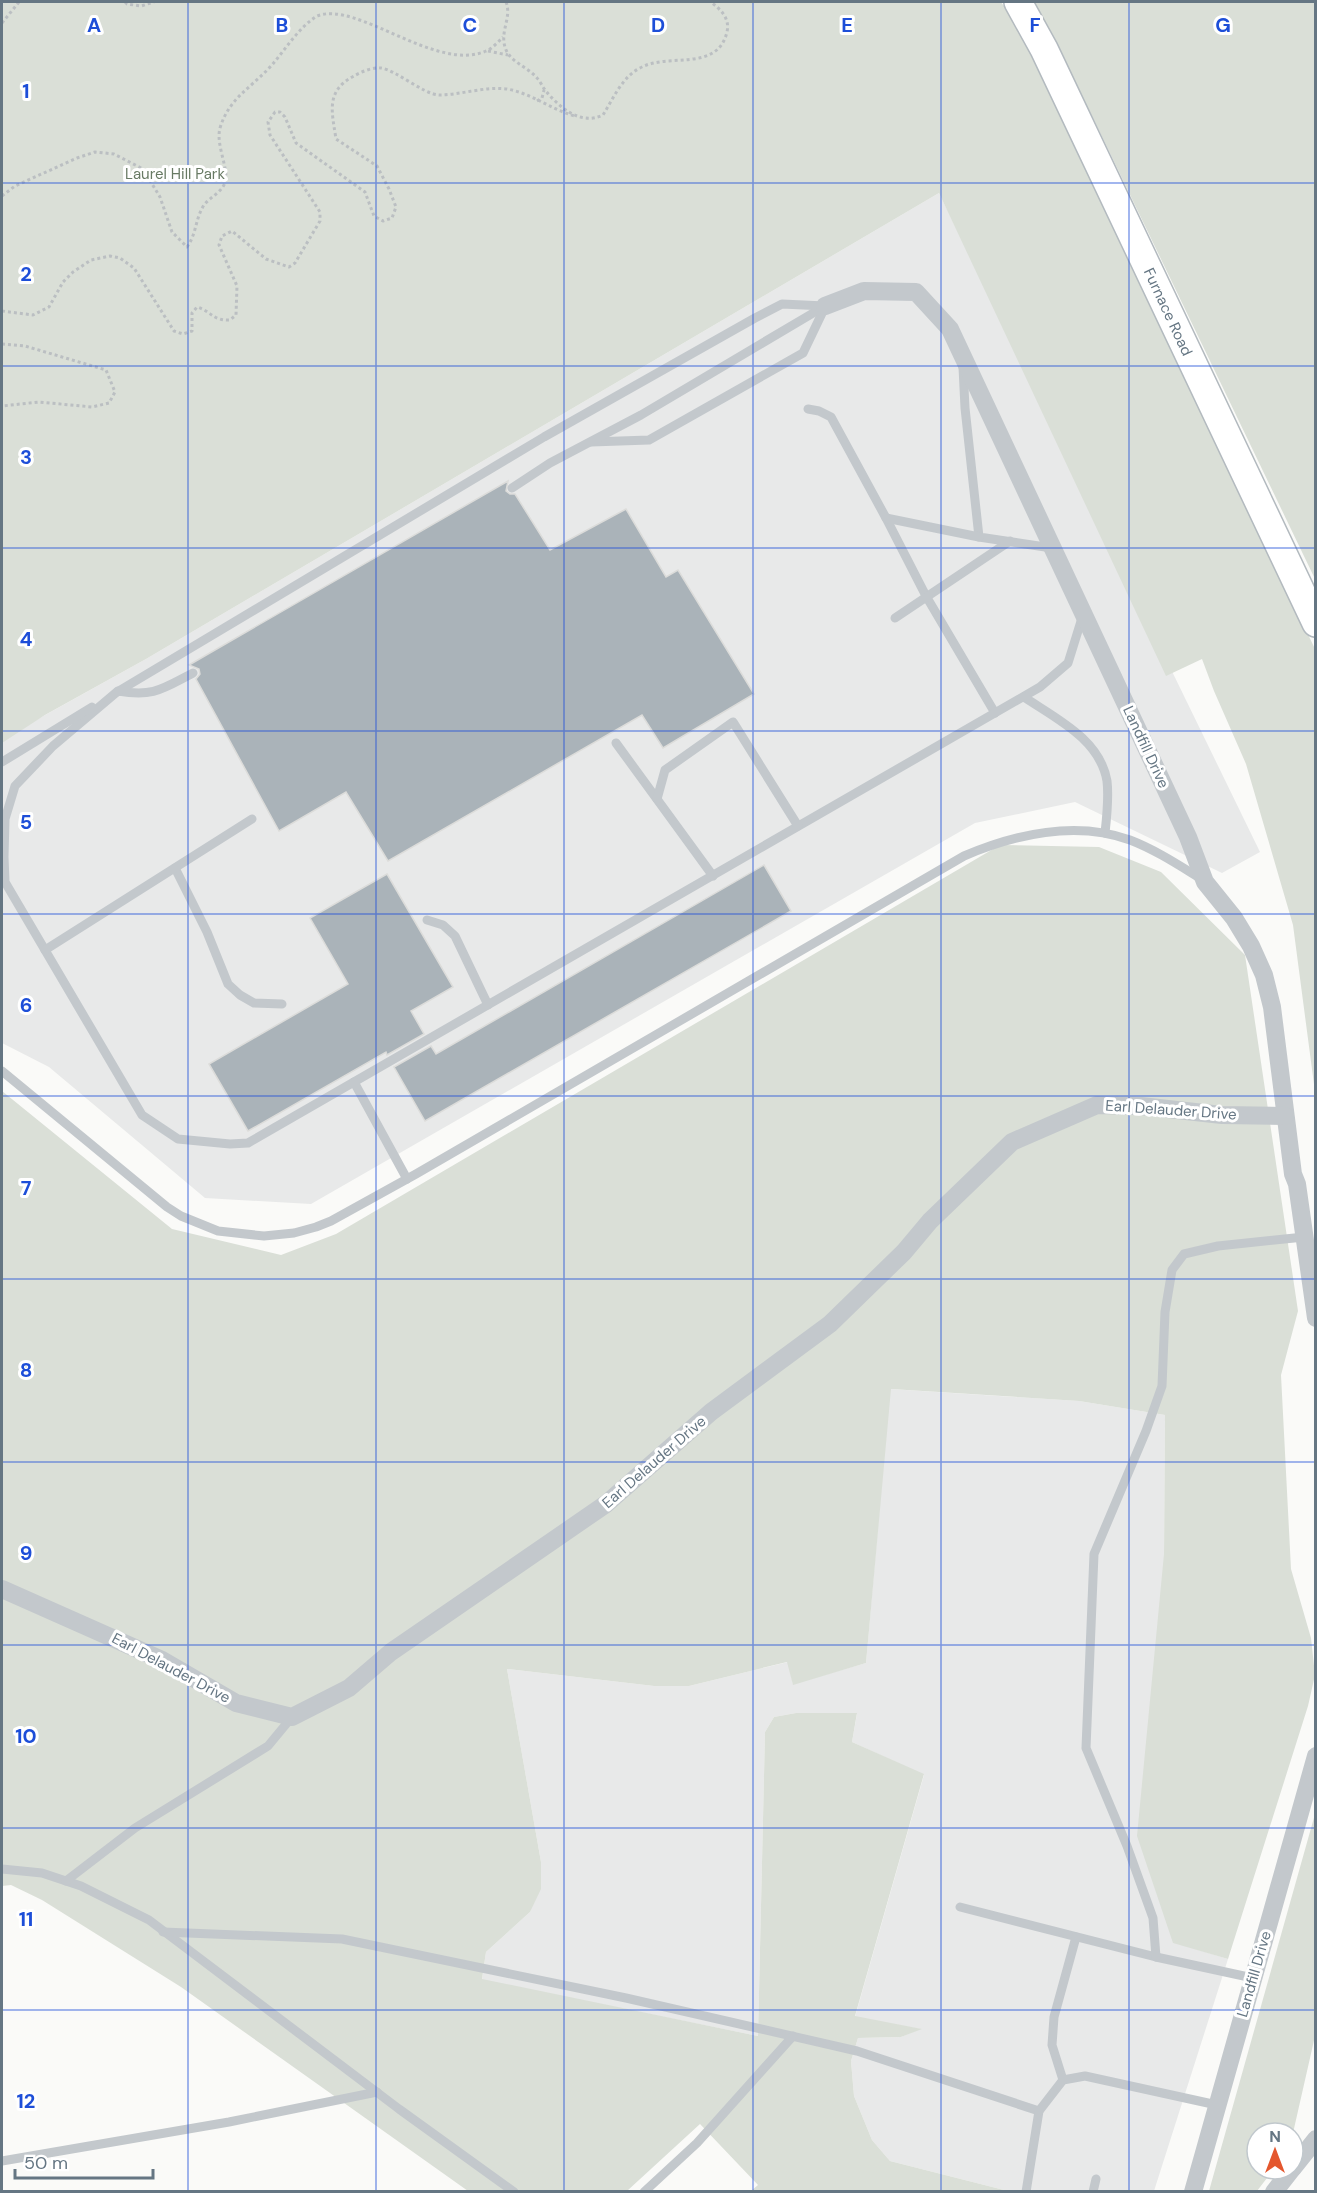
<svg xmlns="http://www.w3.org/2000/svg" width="1317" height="2193" font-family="'DM Sans',sans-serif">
<rect width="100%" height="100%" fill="#fafaf8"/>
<g fill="#e8e9e9">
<path d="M939,193L1260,852L1222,873L1075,802L975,823L311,1204L205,1198L49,1067L2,1043V739L146,659Z"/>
<path d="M890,1389L1079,1401L1165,1415L1164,1554L1173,1942L1228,1959L1154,2191H1008L890,2161L872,2140L854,2096L851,2061L858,2038L901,2037L920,2029L855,2017L924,1775L852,1742L857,1714L796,1713L774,1717L765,1732L758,2036L482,1980L486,1952L530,1912L541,1862L507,1669L654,1686H689L788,1662L793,1684L866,1663Z"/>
</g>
<g fill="#dadfd7">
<path d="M2,2H1001L1017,25L1315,649V1092L1293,925L1246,764L1214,691L1202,659L1166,676L939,193L146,659L45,715L2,743Z"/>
<path d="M1030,2H1315V579L1094,120Z"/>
<path d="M1000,845L1099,847L1161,872L1245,955L1298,1311L1281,1375L1291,1569L1311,1638L1315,1675L1308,1706L1228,1959L1173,1943L1137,1836L1164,1554L1165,1415L1079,1401L891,1389L866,1663L793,1685L787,1662L689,1686H654L507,1669L541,1862V1889L530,1912L486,1952L482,1979L758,2036L765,1732L774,1717L796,1713H857L852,1742L924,1774L855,2016L922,2029L901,2037L858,2038L851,2061L854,2096L872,2140L890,2161L1008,2191H751L758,2185L700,2124L627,2191H468L181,1987L42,1900L11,1885L2,1886V1091L172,1229L281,1255L336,1234Z"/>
<path d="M1315,1814V2036L1293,2133H1257V2169H1274L1257,2191H1209Z"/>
</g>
<g fill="#aab3b9" stroke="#dcdcda" stroke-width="1.5">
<path d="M508,481L506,491L510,494H515L550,550L626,509L666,577L678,570L754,694L663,748L642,715L388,861L346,792L279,831L196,679L200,674L199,669L189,665Z"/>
<path d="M764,865L791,911L425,1121L394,1067L431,1046L436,1054Z"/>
<path d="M387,874L453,987L411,1011L424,1034L387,1055L386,1052L248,1131L209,1064L348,984L310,918Z"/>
</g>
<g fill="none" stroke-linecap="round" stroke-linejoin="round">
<defs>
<path id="secondary" d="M1018,2L1044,49L1316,623"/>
</defs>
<use href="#secondary" stroke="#b3babf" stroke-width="30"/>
<g stroke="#bbbfc2" stroke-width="3" stroke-dasharray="3 3" stroke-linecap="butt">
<path d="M125,2L127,4L141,6L154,2"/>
<path d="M506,2C512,17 500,31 505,47C509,62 527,66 537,78C540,81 542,86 545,90C559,107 580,126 603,115C613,99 622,77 640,68C668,52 717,73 727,32C730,18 721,10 711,2"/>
<path d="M2,23L19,2"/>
<path d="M488,51L508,55"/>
<path d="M537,101L542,98L544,90"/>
<path d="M2,196L15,186L77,158L95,152L114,154L143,169L160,197L172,232L187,247C197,233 195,219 204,205C211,196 225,191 226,178C226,162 216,143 220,128C229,98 251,88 271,66C286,49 298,28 317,16C357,0 436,73 486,51C492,49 498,42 503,37"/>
<path d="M2,311L33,315L49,307L63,282L73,272L91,260L110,256L120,258L134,268L174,331L183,334L192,331V313L197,307C211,311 213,321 230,320L236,315L237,286L219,245L222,236L232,231L266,259L289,267L295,263L320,221V212L270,135L268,122L275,112H280L285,117L296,143L365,192L374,216L383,221L392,218L396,207L389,189L377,166L336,139C332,112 325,91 354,76C361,72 372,67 381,68C396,70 423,94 439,95C461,95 485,86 507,89C531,93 552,110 575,116"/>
<path d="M2,344L25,346L106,370L115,392L109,403L92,407L39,402L2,406"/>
</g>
<g stroke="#c3c8cc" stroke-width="9">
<path d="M963,367L965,408L979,537L1052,548"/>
<path d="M808,409L819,411L831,417L886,518L926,596L995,713"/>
<path d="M591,442L649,440L803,353L825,307"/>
<path d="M512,488L550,463L641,415L825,306"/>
<path d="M886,518L979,537"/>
<path d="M895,618L1010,541"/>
<path d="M193,673C162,689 154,697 118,691L53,746L15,786L5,819L4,857L5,882L142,1115L178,1139L230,1144L248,1143L1040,687L1068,663L1082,618"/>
<path d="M117,692L544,437L755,318L782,304L825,306"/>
<path d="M1024,697C1055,718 1100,739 1107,781C1109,798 1107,815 1105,833"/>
<path d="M616,743L713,876"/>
<path d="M2,762L92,707"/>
<path d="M657,799L665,770L733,722L798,826"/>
<path d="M175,868L207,932L228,984L240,995L254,1003L282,1004"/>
<path d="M427,920L443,925L455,936L488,1005"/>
<path d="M45,950L252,819"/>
<path d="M2,1071L167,1207L181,1216L218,1231L264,1236L294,1233L316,1227L331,1221L416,1174L964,856C1016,834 1075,820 1130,840C1156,850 1180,866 1203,880"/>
<path d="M354,1082L407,1179"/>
<path d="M2,1869L42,1873L81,1886L149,1920L399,2109L514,2192"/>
<path d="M66,1881L135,1828L268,1746L292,1717"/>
<path d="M960,1907L1156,1957L1253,1978"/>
<path d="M163,1932L342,1939L626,1998L857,2051L1039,2111"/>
<path d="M1156,1957L1153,1918L1127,1846L1086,1748L1094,1554L1146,1431L1162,1386L1165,1312L1172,1270L1184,1254L1218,1246L1304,1237"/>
<path d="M1063,2080L1052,2045L1054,2017L1076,1937"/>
<path d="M2,2161L229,2122L377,2092"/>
<path d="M644,2192L697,2143L793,2036"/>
<path d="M1026,2192L1039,2111L1063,2080L1085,2076L1217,2105"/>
<path d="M1093,2192L1096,2179"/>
</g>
<g stroke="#c3c8cc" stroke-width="18">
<path d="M825,306L864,291L916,292L950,329L1188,837L1205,882L1234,918L1251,946L1264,975L1272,1007L1293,1174L1297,1184L1316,1318"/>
<path d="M2,1589L162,1660L236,1703L292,1717L349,1688L391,1652L606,1504L711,1412L830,1324L904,1252L930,1221L1012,1142L1097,1105L1141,1106L1222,1115L1285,1116"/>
<path d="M1293,2168L1316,2139"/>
<path d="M1193,2192L1316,1756"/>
<path d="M1274,2192L1292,2169"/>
</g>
<use href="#secondary" stroke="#fff" stroke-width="27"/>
</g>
<path fill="none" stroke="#1d4ed8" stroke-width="1.5" stroke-opacity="0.55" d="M188,2V2192M376,2V2192M564,2V2192M753,2V2192M941,2V2192M1129,2V2192M2,183H1316M2,366H1316M2,548H1316M2,731H1316M2,914H1316M2,1096H1316M2,1279H1316M2,1462H1316M2,1645H1316M2,1828H1316M2,2010H1316"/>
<g text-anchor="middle" stroke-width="6" stroke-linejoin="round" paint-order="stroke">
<g font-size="15" fill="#687a64" stroke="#fff">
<text x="175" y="179">Laurel Hill Park</text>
</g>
<g font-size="15" fill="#657683" stroke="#fff">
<text transform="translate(1168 312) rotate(65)" y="5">Furnace Road</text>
<text transform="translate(1146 747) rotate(65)" y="5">Landfill Drive</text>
<text transform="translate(1171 1110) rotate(4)" y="5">Earl Delauder Drive</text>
<text transform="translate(654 1462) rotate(-41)" y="5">Earl Delauder Drive</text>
<text transform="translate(171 1668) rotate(28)" y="5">Earl Delauder Drive</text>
<text transform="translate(1254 1974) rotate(-74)" y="5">Landfill Drive</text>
</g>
</g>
<g font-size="20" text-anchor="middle" font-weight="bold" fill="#1d4ed8" stroke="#fff" stroke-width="6" stroke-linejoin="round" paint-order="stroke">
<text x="94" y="32">A</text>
<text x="282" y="32">B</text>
<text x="470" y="32">C</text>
<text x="658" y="32">D</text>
<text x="847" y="32">E</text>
<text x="1035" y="32">F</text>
<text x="1223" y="32">G</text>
<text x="26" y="98">1</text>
<text x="26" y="281">2</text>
<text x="26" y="464">3</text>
<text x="26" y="646">4</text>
<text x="26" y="829">5</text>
<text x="26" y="1012">6</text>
<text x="26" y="1195">7</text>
<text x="26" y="1377">8</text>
<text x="26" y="1560">9</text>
<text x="26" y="1743">10</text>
<text x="26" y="1926">11</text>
<text x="26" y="2108">12</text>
</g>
<rect width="1317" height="2193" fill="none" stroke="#657683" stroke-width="6"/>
<g transform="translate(1275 2151)"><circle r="28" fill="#ffffff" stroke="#c1c8cd" stroke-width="1.5"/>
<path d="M0-4.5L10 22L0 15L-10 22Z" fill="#e4572e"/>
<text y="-9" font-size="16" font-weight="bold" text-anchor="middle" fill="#657683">N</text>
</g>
<path d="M15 2169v9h138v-9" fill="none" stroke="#657683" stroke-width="3"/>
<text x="24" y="2169" font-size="18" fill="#657683" stroke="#ffffff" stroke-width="4.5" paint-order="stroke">50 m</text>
</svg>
